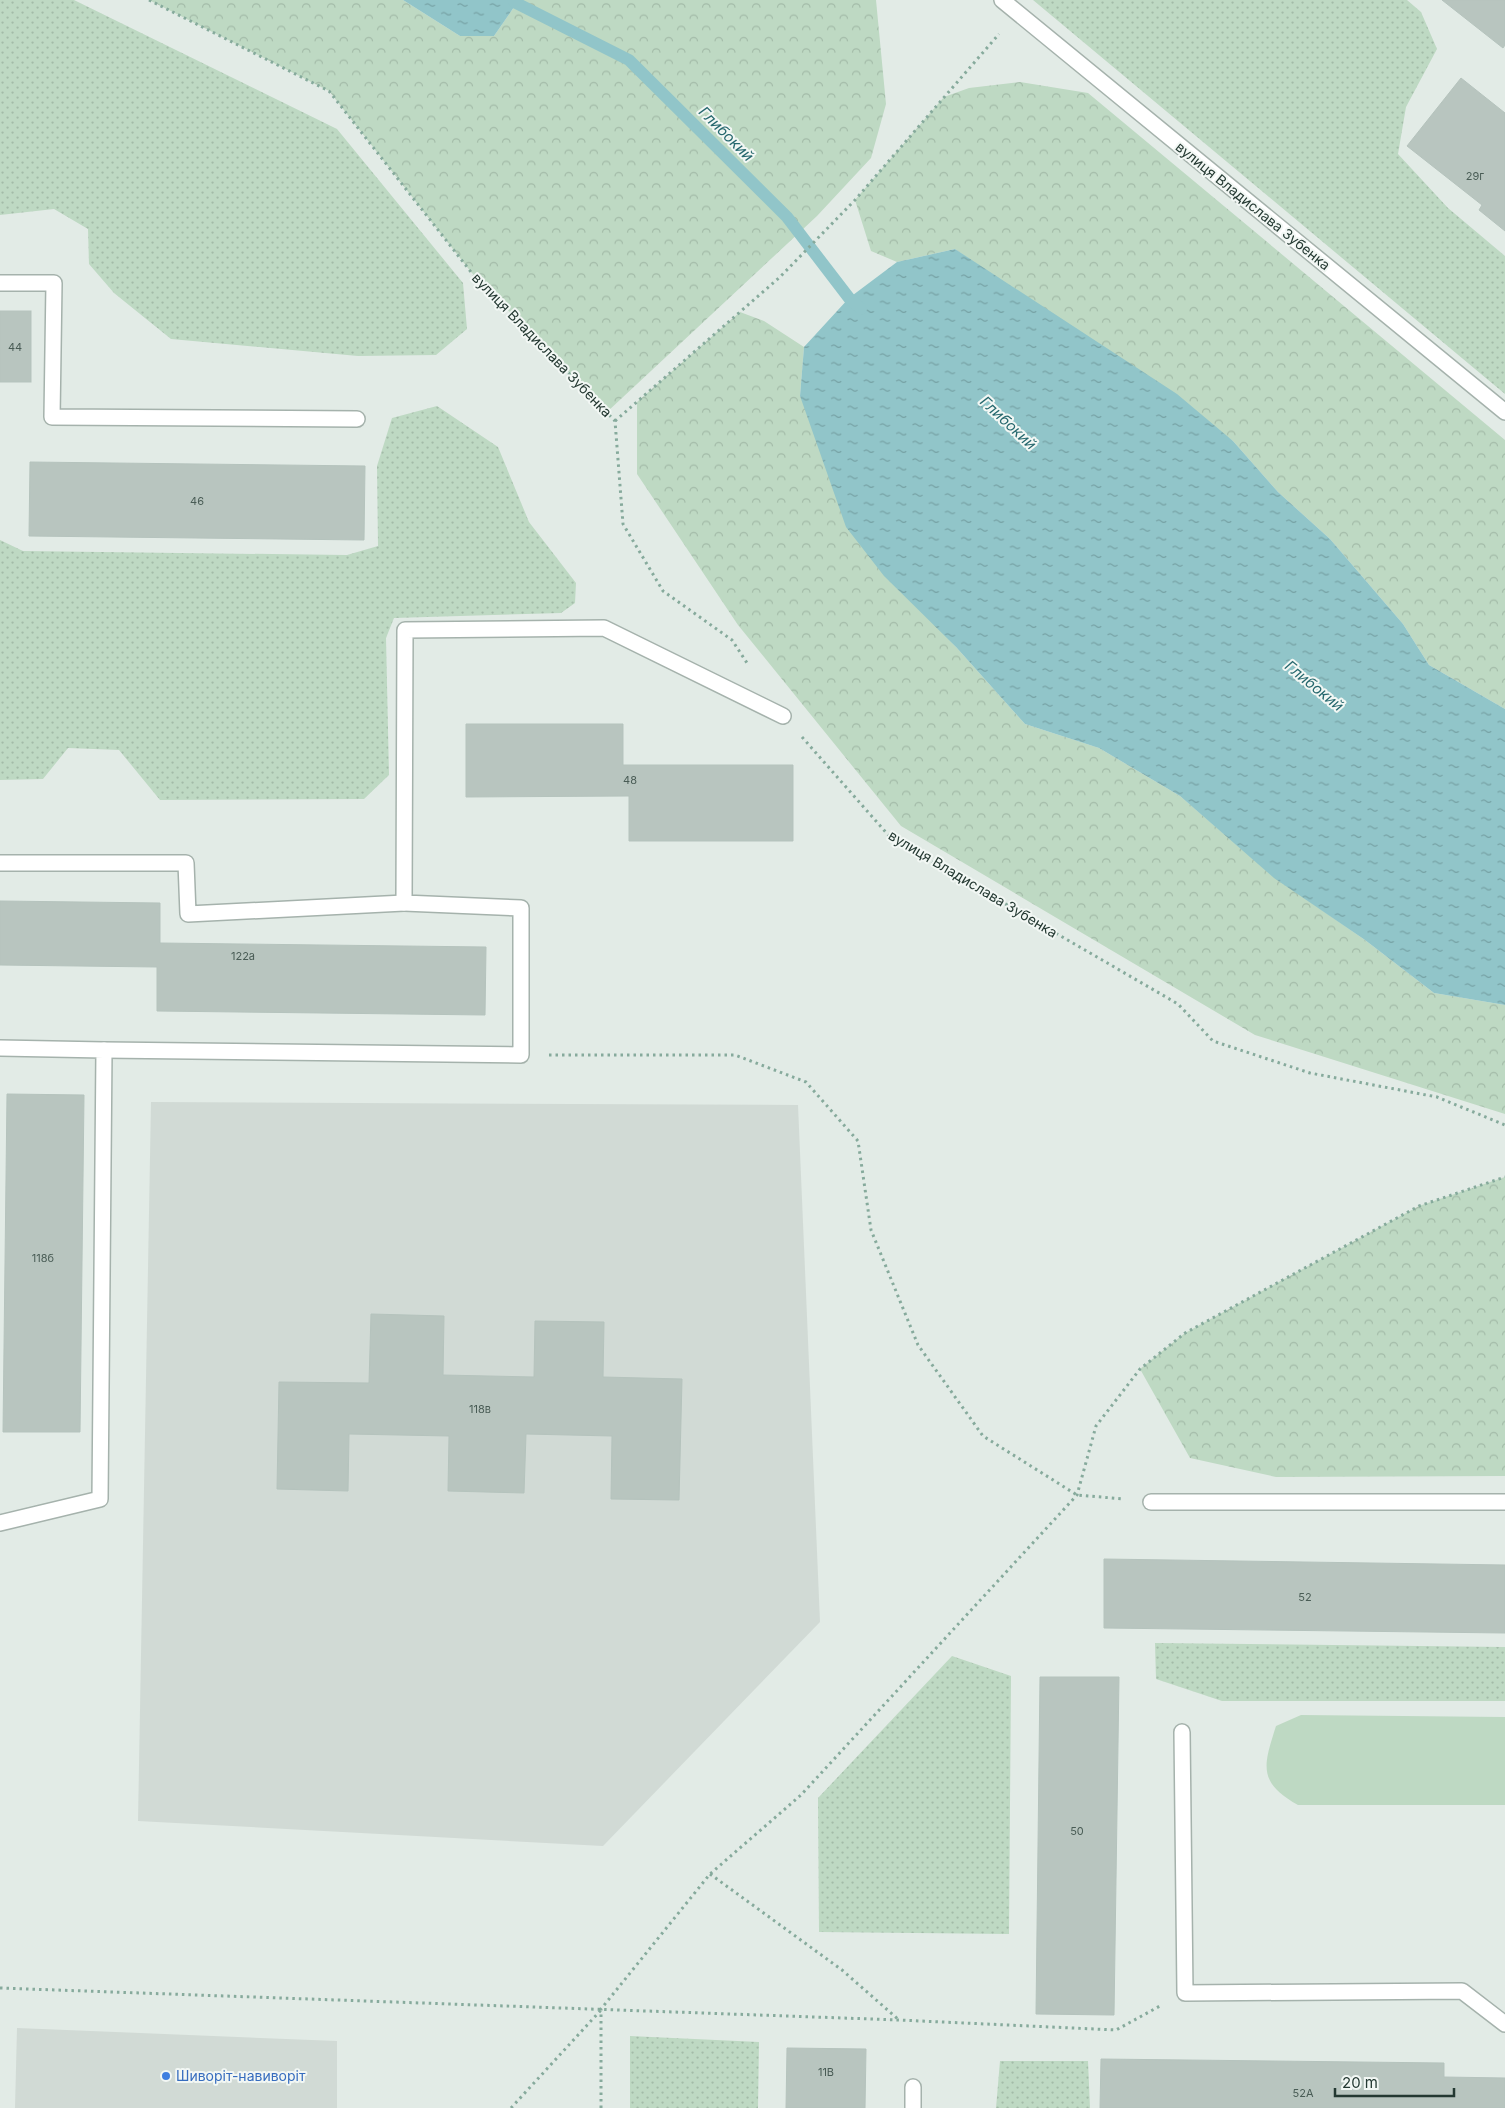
<svg xmlns="http://www.w3.org/2000/svg" width="1505" height="2108" font-family="Inter,sans-serif">
<defs>
<pattern id="grass-dots" width="8" height="8" patternUnits="userSpaceOnUse" patternTransform="scale(1.25)"><rect width="8" height="8" fill="#bed9c3"/><path d="M2 2h.1M6 6h.1" fill="none" stroke="#a3bba8" stroke-width="1.8" stroke-linecap="round"/></pattern>
<pattern id="forest-crowns" width="20" height="18" patternUnits="userSpaceOnUse" patternTransform="scale(1.25)"><rect width="20" height="18" fill="#bed9c3"/><path d="M2 6a3 3 0 1 1 6 0M12 15a3 3 0 1 1 6 0" fill="none" stroke="#a3bba8"/></pattern>
<pattern id="water-ripples" width="26" height="14" patternUnits="userSpaceOnUse" patternTransform="scale(1.25)"><rect width="26" height="14" fill="#91c5c9"/><path d="M2 4q2-2 4 0t4 0M15 11q2-2 4 0t4 0" fill="none" stroke="#76a1a4"/></pattern>
</defs>
<rect width="100%" height="100%" fill="#e2ebe6"/>
<g fill="#d1dad5">
<path d="M151,1102L798,1105L820,1622L603,1846L138,1821Z"/>
<path d="M17,2028L337,2041V2108H15Z"/>
</g>
<g fill="url(#grass-dots)">
<path d="M0,0H74L337,129L463,283L467,329L436,355L358,356L171,339L114,293L89,264L88,229L54,209L0,215Z"/>
<path d="M1033,0H1407L1421,12L1437,49L1406,107L1398,154L1448,208L1505,256V394Z"/>
<path d="M437,406L498,447L529,522L576,583L575,603L561,613L394,618L386,638L389,775L364,799L160,800L119,750L68,748L43,779L0,780V540L23,551L347,555L378,546L377,466L392,418Z"/>
<path d="M1155,1643L1505,1647V1701H1222L1156,1679Z"/>
<path d="M952,1656L1011,1676L1009,1934L819,1932L818,1798Z"/>
<path d="M630,2036L759,2042L758,2108H630Z"/>
<path d="M1000,2061H1088L1090,2108H996Z"/>
</g>
<g fill="url(#forest-crowns)">
<path d="M149,0H403L460,36H494L519,0H876L886,104L871,158L817,216L607,412L471,272L329,91Z"/>
<path d="M1020,82L1088,93L1505,440V709L1429,665L1403,624L1330,539L1278,492L1233,441L955,249L897,262L871,251L855,200L944,97L969,88Z"/>
<path d="M740,312L764,321L804,347L800,396L919,608L956,647L1025,724L1099,748L1180,796L1274,877L1365,940L1434,993L1505,1005V1114L1255,1035L901,826L738,625L637,474V402Z"/>
<path d="M1505,1177V1476L1276,1477L1190,1458L1140,1369L1185,1333L1419,1206Z"/>
</g>
<path fill="#bed9c3" d="M1301,1715L1505,1717V1805H1298C1258,1782 1263,1767 1276,1726Z"/>
<g fill="url(#water-ripples)">
<path d="M403,0H519L494,36H460Z"/>
<path d="M955,249L1177,394L1233,441L1278,492L1330,539L1403,624L1429,665L1505,709V1005L1434,993L1365,940L1274,878L1180,796L1099,748L1025,724L956,647L884,576L846,527L800,396L804,347L849,298L897,262Z"/>
</g>
<g fill="none" stroke-linecap="round" stroke-linejoin="round">
<path stroke="#91c5c9" stroke-width="12" d="M513,0L516,3L629,60L787,217L849,298L861,309"/>
</g>
<g fill="#b8c5bf" stroke="#b5c3bd">
<path d="M1442,0H1505V45L1503,48Z"/>
<path d="M1461,78L1505,113V231L1479,210L1482,205L1407,146Z"/>
<rect x="0" y="311" width="31" height="71"/>
<path d="M30,462L365,466L364,540L29,536Z"/>
<path d="M466,724H623V765H793V841H629V796L466,797Z"/>
<path d="M0,901L160,903V943L486,947L485,1015L157,1011V967L0,965Z"/>
<path d="M7,1094L84,1095L80,1432H3Z"/>
<path d="M371,1314L444,1316L443,1375L534,1377L535,1321L604,1322L603,1377L682,1379L679,1500L611,1499L612,1436L526,1434L524,1493L448,1491L449,1436L349,1434L348,1491L277,1489L279,1382L369,1383Z"/>
<path d="M1104,1559L1505,1565V1633L1104,1628Z"/>
<path d="M1040,1677H1119L1114,2015L1036,2014Z"/>
<path d="M787,2048L866,2049L865,2108H786Z"/>
<path d="M1101,2059L1444,2063V2077L1505,2078V2108H1100Z"/>
</g>
<g fill="none" stroke-linecap="round" stroke-linejoin="round">
<defs>
<g id="lane">
<path d="M0,283H54L52,417L357,419"/>
<path d="M0,863H186L188,914L404,903"/>
<path d="M0,1048L104,1050L100,1499L0,1523"/>
<path d="M104,1050L521,1055V908L404,903L405,630L604,628L783,716"/>
<path d="M1151,1502H1505"/>
<path d="M1182,1732L1185,1993L1462,1991L1505,2024"/>
<path d="M913,2087V2108"/>
</g>
<path id="street" d="M1002,0L1505,412"/>
</defs>
<use href="#lane" stroke="#a5b2ac" stroke-width="18"/>
<use href="#street" stroke="#a5b2ac" stroke-width="18"/>
<g stroke="#86aa9c" stroke-width="3" stroke-dasharray="2.5 4" stroke-linecap="butt">
<path d="M149,0L329,91L471,272L615,421L623,524L663,591L732,640L749,666"/>
<path d="M615,421L780,277L855,200L999,34"/>
<path d="M802,737L890,837L1178,1004L1213,1041L1310,1073L1437,1097L1505,1125"/>
<path d="M549,1055H735L806,1082L858,1141L871,1230L918,1345L983,1436L1077,1495L1124,1499"/>
<path d="M710,1874L842,1970L899,2020"/>
<path d="M0,1988L899,2020L1116,2030L1160,2006"/>
<path d="M511,2108L601,2010"/>
<path d="M601,2108V2009L710,1874L801,1795L1077,1495L1096,1426L1140,1369L1185,1333L1419,1206L1505,1177"/>
</g>
<use href="#lane" stroke="#fff" stroke-width="15"/>
<use href="#street" stroke="#fff" stroke-width="15"/>
</g>
<circle fill="#3f7fe0" stroke="#f2f7f4" stroke-width="2" cx="166" cy="2076" r="5"/>
<g text-anchor="middle" stroke-width="4" stroke-linejoin="round" paint-order="stroke">
<g font-size="11" fill="#495c55">
<text x="1475" y="180">29г</text>
<text x="15" y="351">44</text>
<text x="197" y="505">46</text>
<text x="630" y="784">48</text>
<text x="243" y="960">122а</text>
<text x="43" y="1262">118б</text>
<text x="480" y="1413">118в</text>
<text x="1305" y="1601">52</text>
<text x="1077" y="1835">50</text>
<text x="826" y="2076">11В</text>
<text x="1303" y="2097">52А</text>
</g>
<g font-size="14" fill="#243932" stroke="#f2f7f4">
<text transform="translate(1253 206) rotate(39)" y="5">вулиця Владислава Зубенка</text>
<text transform="translate(542 345) rotate(46)" y="5">вулиця Владислава Зубенка</text>
<text transform="translate(973 884) rotate(31)" y="5">вулиця Владислава Зубенка</text>
</g>
<g font-size="14" fill="#366cbe" stroke="#f2f7f4" text-anchor="start">
<text x="176" y="2081">Шиворіт-навиворіт</text>
</g>
<g font-size="15" font-style="italic" fill="#26686e" stroke="#f2f7f4">
<text transform="translate(726 134) rotate(45)" y="5">Глибокий</text>
<text transform="translate(1008 423) rotate(43)" y="5">Глибокий</text>
<text transform="translate(1314 686) rotate(39)" y="5">Глибокий</text>
</g>
</g>
<path d="M1335 2088v8h119v-8" fill="none" stroke="#243932" stroke-width="2.5"/>
<text x="1342" y="2088" font-size="15" fill="#243932" stroke="#f2f7f4" stroke-width="4" paint-order="stroke">20 m</text>
</svg>
